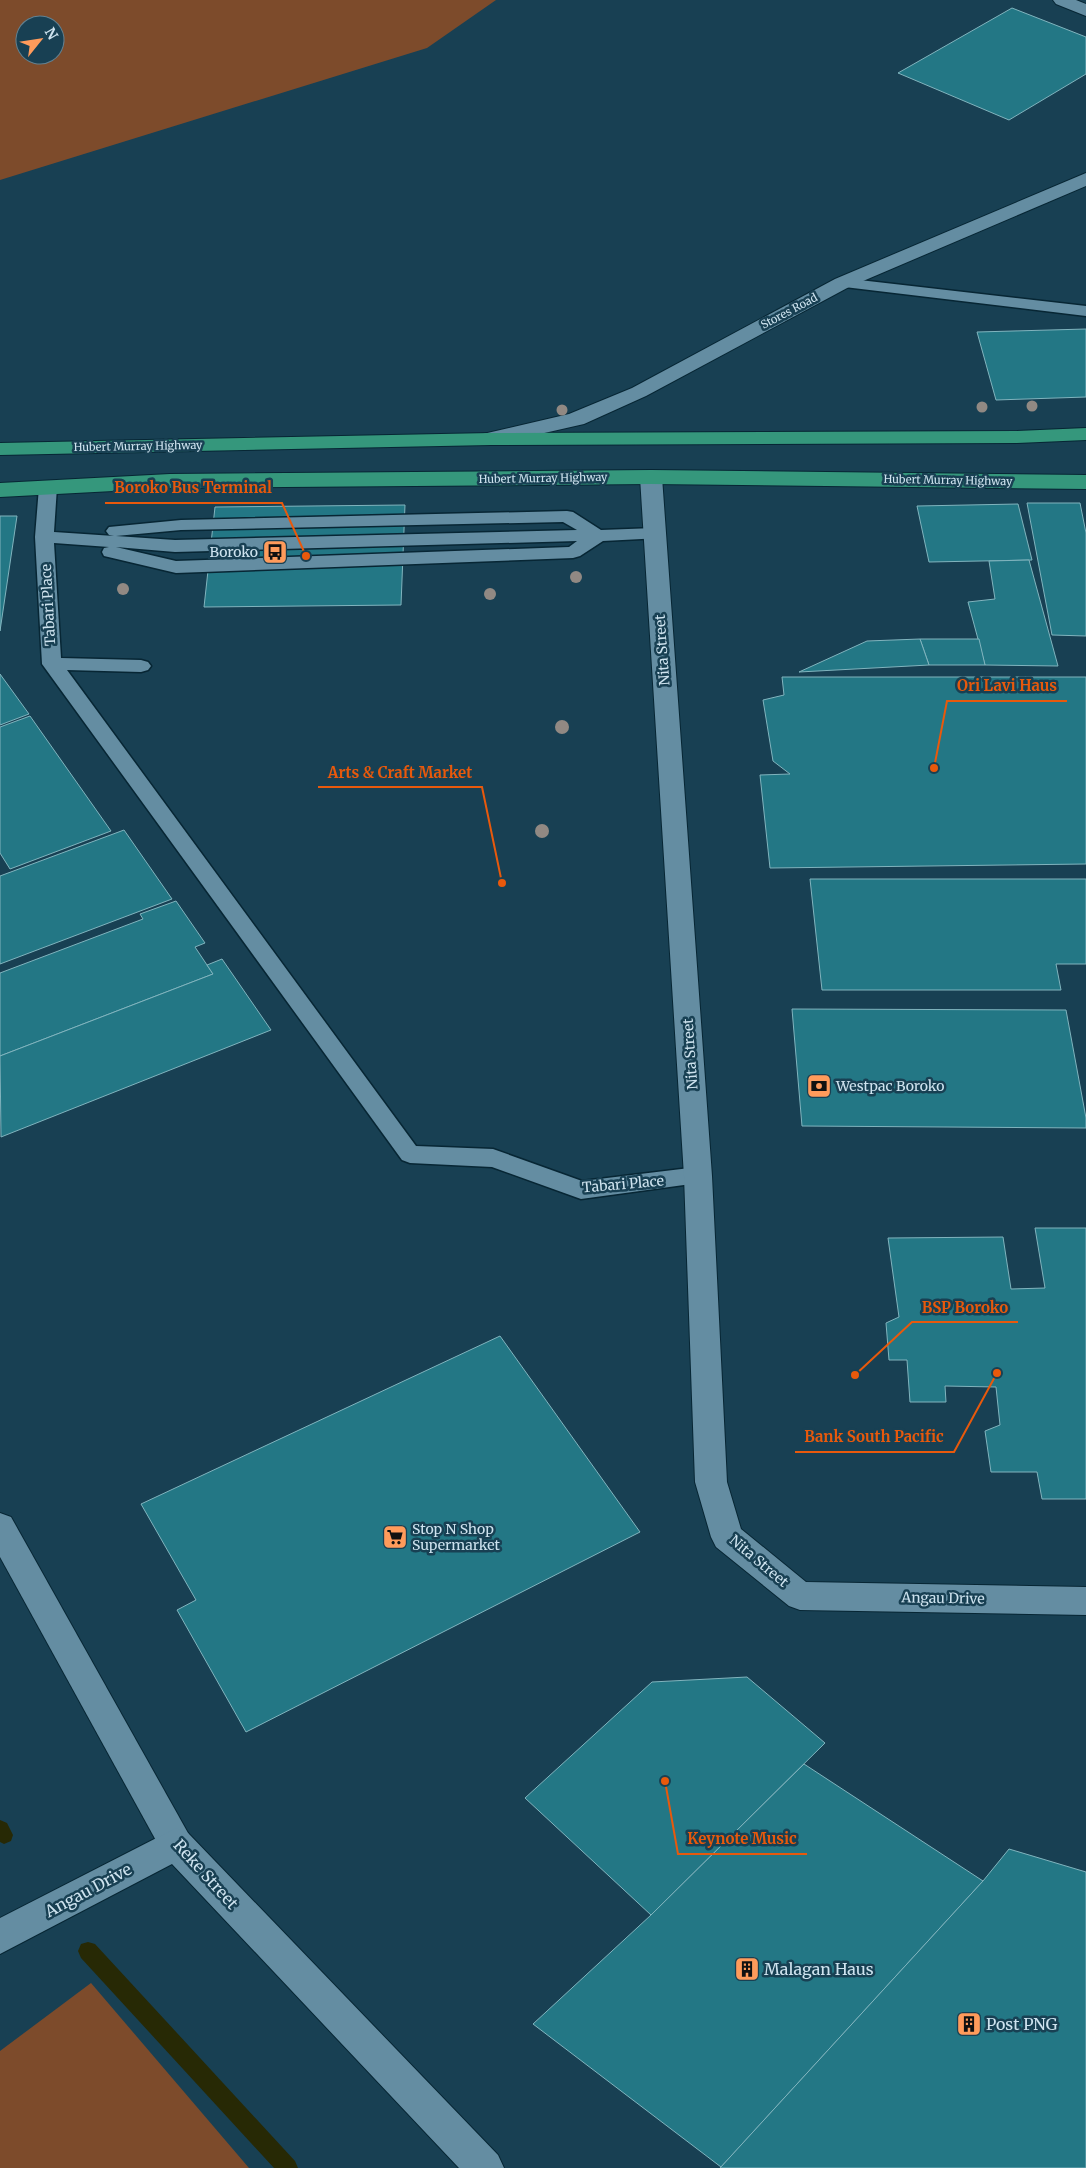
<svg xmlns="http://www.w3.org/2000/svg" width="1086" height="2168" font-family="Merriweather,serif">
<rect width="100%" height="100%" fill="#184053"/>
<g fill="#7d4b2b" fill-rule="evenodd">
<path d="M0,0H496L427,48L0,180ZM25,25H55V55H25Z"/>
<path d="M91,1983L249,2168H0V2051Z"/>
</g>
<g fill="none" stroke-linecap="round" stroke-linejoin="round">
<g fill="#272905" fill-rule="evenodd">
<path d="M0,1820L7,1823L13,1835L11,1841L4,1844L0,1842Z"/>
<path d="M88,1942L95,1944L295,2161L298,2168H274L81,1958L78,1951L81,1944Z"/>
</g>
</g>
<g fill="#237785" stroke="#81b4be">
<path d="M1012,8L1086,37V74L1009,120L898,73Z"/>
<path d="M1086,329V397L996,400L977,332Z"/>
<path d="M1027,503H1080L1086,533V636L1052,635Z"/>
<path d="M1018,504L1032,560L929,562L917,506Z"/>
<path d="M405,505L401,605L204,607L215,507Z"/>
<path d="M0,516H17L0,631Z"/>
<path d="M1029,560L1058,666L985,665L968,602L995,599L989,561Z"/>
<path d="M920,639H979L985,665H929Z"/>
<path d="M920,639L929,665L799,672L867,641Z"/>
<path d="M0,674L29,714L0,725Z"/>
<path d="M782,677H1086V864L770,868L760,775L790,774L773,761L763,700L784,695Z"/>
<path d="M30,716L111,831L10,869L0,853V727Z"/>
<path d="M124,830L172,899L0,964V876Z"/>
<path d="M810,879H1086V964H1056L1061,990H822Z"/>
<path d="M176,901L205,943L195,947L213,974L0,1056V973L143,919L140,914Z"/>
<path d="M222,959L271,1030L1,1137L0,1056L213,974L207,965Z"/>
<path d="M792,1009L1066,1010L1086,1118V1128L802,1126Z"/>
<path d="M1035,1228H1086V1499H1042L1037,1472H991L985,1431L1000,1425L996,1387L945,1386L946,1402H910L907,1360H889L886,1323L899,1317L888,1238L1003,1237L1011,1289L1045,1288Z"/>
<path d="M500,1336L640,1532L246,1732L177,1610L196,1600L141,1504Z"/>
<path d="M747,1677L825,1743L651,1915L525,1798L652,1682Z"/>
<path d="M804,1764L983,1881L721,2167L533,2024L651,1915Z"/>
<path d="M1009,1849L1086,1872V2168H720L983,1881Z"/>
</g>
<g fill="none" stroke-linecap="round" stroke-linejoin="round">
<defs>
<g id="lane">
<path d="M842,278L1086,306V316L836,286L834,283L836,280Z"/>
<path d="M48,482L54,483L57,487L54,532L114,536L109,535L106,531L109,527L181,520L567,511L573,512L601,530L655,528L661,530L664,534L661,538L603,541L580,556L573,558L176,573L104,556L102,552L104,548L109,547L54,543L61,658L141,660L148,662L151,666L148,670L141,672L67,670L416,1146L493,1149L582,1181L698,1167L706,1170L710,1176L706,1182L581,1199L492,1167L410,1163L402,1160L42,664L35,537L39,487L42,483ZM563,522L577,530L175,540L116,536L181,530ZM577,541L569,547L176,561L116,547L175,552Z"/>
</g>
<g id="street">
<path d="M1053,0H1076L1086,4V16L1056,4Z"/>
<path d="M1086,173V186L849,287L646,396L584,424L491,445L483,444L480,439L483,434L569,414L632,388L835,279Z"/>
<path d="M651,470L659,472L662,477L712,1176L727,1482L741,1529L806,1582L1086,1587V1615L800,1610L789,1606L716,1547L711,1537L695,1482L684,1176L640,477L643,472Z"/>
<path d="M0,1513L11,1517L188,1833L193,1844L188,1855L176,1860L164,1855L0,1557Z"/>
</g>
<path id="secondary" d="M176,1828L188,1833L498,2155L504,2168H459L172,1864L0,1954V1918Z"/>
<g id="highway">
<path d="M1086,428V440L1017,443L491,445L0,455V443L491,433L1017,431Z"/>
<path d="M651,470L1086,475V489L651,484L170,488L0,497V483L170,474Z"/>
</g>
</defs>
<use href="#lane" stroke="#072634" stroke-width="3"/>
<use href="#street" stroke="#072634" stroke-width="2"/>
<use href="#secondary" stroke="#072634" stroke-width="2"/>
<use href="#highway" stroke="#072634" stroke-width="2"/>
<use href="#lane" fill="#648da2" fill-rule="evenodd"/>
<use href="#street" fill="#648da2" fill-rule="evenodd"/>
<use href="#secondary" fill="#648da2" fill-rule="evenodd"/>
<use href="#highway" fill="#35977c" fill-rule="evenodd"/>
</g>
<g fill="#918983">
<circle cx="1032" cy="406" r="5.5"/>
<circle cx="982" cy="407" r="5.5"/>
<circle cx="562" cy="410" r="5.5"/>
<circle cx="576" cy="577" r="6"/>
<circle cx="123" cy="589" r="6"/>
<circle cx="490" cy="594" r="6"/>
<circle cx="562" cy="727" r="7"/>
<circle cx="542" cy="831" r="7"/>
</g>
<defs>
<symbol id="bus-square" viewBox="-11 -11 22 22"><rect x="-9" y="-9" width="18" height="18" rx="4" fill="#ff9b5b" stroke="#184053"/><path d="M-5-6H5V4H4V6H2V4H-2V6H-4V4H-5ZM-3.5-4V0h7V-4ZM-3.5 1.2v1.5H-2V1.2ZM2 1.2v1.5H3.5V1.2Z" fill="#111"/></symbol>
<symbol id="bank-square" viewBox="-11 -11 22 22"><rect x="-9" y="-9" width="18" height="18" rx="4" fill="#ff9b5b" stroke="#184053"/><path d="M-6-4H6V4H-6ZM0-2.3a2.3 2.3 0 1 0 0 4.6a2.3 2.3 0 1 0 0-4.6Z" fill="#111"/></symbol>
<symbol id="supermarket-square" viewBox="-11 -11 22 22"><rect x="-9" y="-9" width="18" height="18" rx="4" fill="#ff9b5b" stroke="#184053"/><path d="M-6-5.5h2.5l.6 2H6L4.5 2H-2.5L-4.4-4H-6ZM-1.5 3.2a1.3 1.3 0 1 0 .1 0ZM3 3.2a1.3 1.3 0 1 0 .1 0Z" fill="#111"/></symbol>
<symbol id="building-square" viewBox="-11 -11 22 22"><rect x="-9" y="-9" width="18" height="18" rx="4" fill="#ff9b5b" stroke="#184053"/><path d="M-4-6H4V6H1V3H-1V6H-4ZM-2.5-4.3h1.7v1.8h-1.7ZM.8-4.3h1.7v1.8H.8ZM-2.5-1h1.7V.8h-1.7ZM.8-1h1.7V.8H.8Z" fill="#111"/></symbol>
</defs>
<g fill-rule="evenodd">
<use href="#bus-square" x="261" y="538" width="28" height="28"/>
<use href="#bank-square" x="805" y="1072" width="28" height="28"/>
<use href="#supermarket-square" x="381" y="1523" width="28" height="28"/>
<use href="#building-square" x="733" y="1955" width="28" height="28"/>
<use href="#building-square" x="955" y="2010" width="28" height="28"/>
</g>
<g text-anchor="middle" stroke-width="5" stroke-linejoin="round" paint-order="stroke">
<g font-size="11" fill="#cee3ef" stroke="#184053">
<text transform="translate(789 311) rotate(-28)" y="4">Stores Road</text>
<text transform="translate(138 446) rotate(-1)" y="4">Hubert Murray Highway</text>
<text transform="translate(543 478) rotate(-1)" y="4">Hubert Murray Highway</text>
<text transform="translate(948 480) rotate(1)" y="4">Hubert Murray Highway</text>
</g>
<g font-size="14" fill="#cee3ef" stroke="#184053" text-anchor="start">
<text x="258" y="557" text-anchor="end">Boroko</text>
<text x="836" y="1091">Westpac Boroko</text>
<text x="412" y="1534">Stop N Shop<tspan x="412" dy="16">Supermarket</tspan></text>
</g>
<g font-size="14" fill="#cee3ef" stroke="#184053">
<text transform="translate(48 605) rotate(-93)" y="5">Tabari Place</text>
<text transform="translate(662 650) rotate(-94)" y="5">Nita Street</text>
<text transform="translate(690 1054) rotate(-94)" y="5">Nita Street</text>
<text transform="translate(623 1184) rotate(-5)" y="5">Tabari Place</text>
<text transform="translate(759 1561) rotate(40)" y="5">Nita Street</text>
<text transform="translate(943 1598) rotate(1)" y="5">Angau Drive</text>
</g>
<g font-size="16" fill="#cee3ef" stroke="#184053">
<text transform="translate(206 1874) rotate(48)" y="6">Reke Street</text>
<text transform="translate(88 1890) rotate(-28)" y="6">Angau Drive</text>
</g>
<g font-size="16" fill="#cee3ef" stroke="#184053" text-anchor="start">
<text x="764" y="1975">Malagan Haus</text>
<text x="986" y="2030">Post PNG</text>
</g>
</g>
<path fill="none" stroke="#e8590c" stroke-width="2" d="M306 556L282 503H105M934 768L947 701H1067M502 883L482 787H318M855 1375L912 1322H1018M997 1373L954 1452H795M665 1781L678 1854H807"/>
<g fill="#e8590c" stroke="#184053" stroke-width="2">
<circle cx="306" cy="556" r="5"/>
<circle cx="934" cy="768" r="5"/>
<circle cx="502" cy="883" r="5"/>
<circle cx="855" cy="1375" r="5"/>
<circle cx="997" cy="1373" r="5"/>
<circle cx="665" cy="1781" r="5"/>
</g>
<g font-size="15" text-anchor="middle" font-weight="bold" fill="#e8590c" stroke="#184053" stroke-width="5" stroke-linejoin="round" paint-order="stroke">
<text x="193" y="493">Boroko Bus Terminal</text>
<text x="1007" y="691">Ori Lavi Haus</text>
<text x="400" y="778">Arts &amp; Craft Market</text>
<text x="965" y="1313">BSP Boroko</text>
<text x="874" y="1442">Bank South Pacific</text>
<text x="742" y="1844">Keynote Music</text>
</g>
<g transform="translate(40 40) rotate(60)"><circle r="24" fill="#184053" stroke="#618191"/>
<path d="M0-4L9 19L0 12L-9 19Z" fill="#ff9b5b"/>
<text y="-8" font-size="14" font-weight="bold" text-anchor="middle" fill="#cee3ef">N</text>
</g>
</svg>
